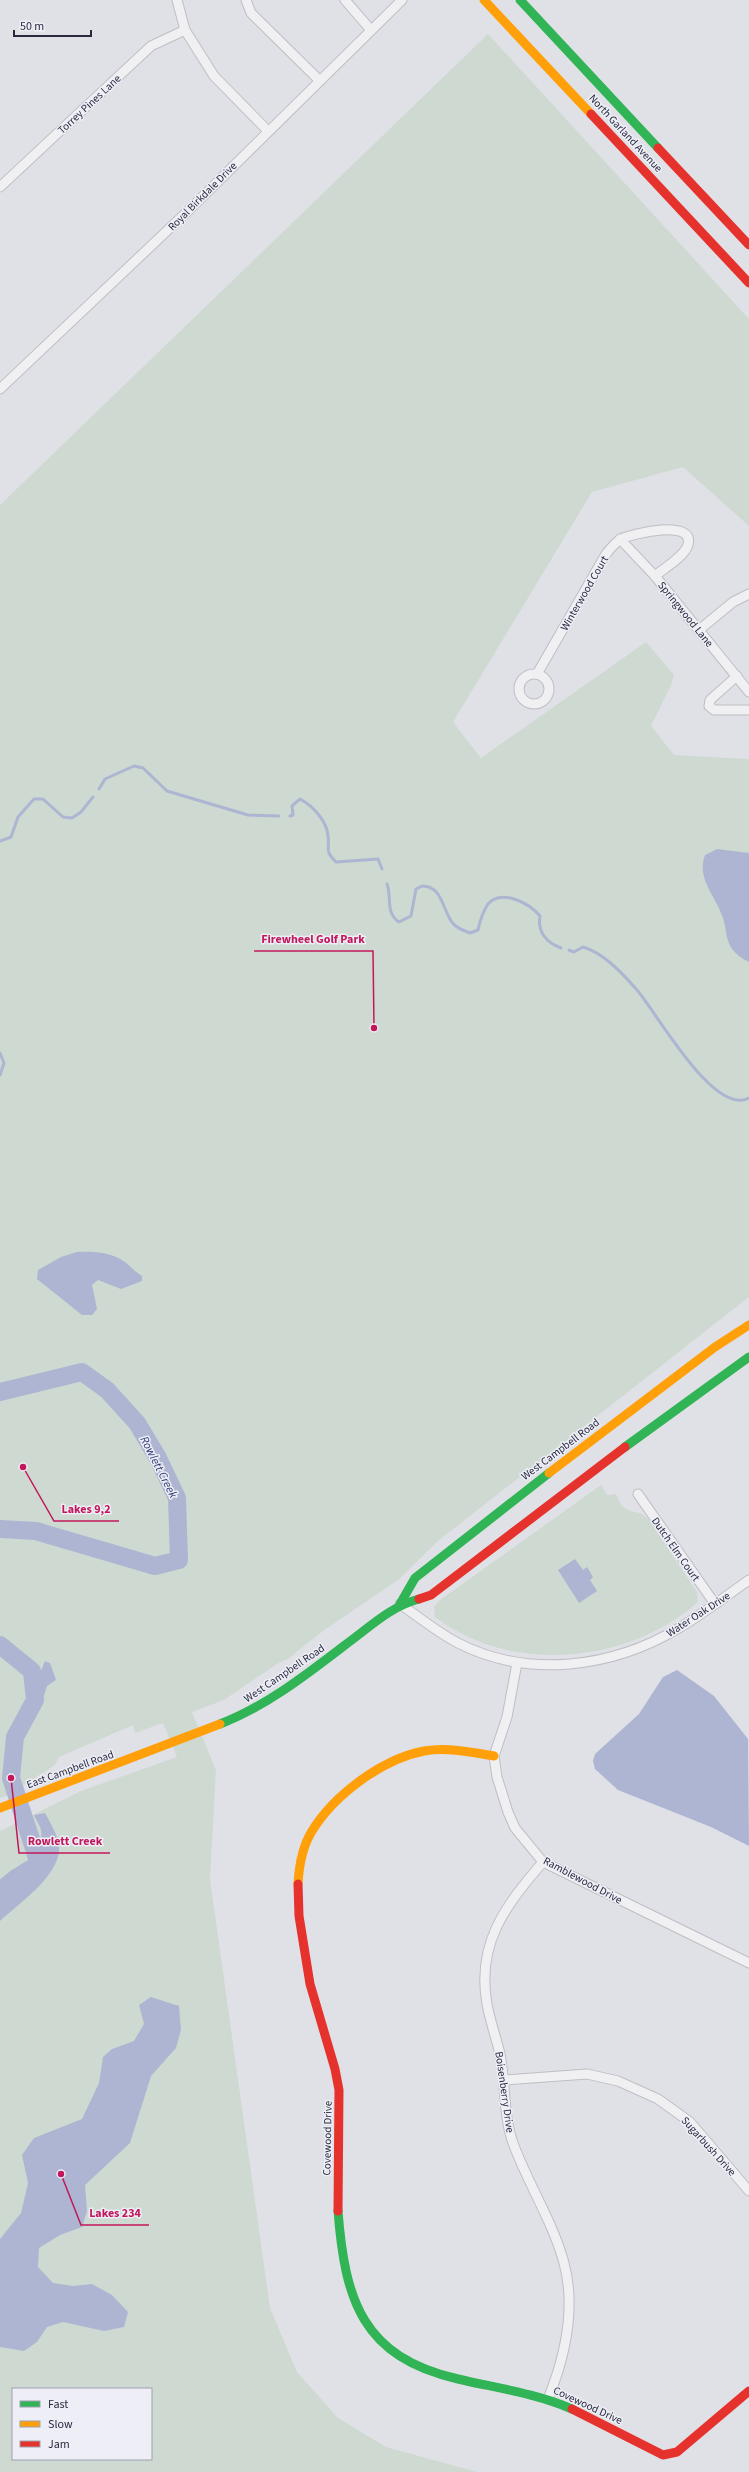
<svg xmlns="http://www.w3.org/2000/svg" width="749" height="2472" font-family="'Source Sans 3',sans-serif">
<rect width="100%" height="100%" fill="#e0e1e6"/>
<g fill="#ced9d1" fill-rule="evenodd">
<path d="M488,34L749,319V526L683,467L592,492L453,722L481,758L646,642L674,675L671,685L651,726L674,755L749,759V1297L438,1541L398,1580L323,1631L289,1658L277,1664L224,1700L192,1712L216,1770L210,1879L270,2308L297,2372L338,2418L386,2447L477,2472H0V1831L81,1791L177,1757L163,1723L135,1733L133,1725L59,1757L55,1765L8,1795L0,1798V505ZM13,2389H151V2459H13Z"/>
<path d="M601,1485L607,1495L616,1494C625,1519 637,1506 649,1520L697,1592L698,1602C628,1664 511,1675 435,1617L434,1607L440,1600Z"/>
</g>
<g fill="#aeb5d2">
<path d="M717,849L749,853V962C741,958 735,954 730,946C726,938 726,927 723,918C716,896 696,879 705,855Z"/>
<path d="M77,1252C92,1251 112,1252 125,1262C131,1267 135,1272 142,1276V1281L121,1289L98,1280L92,1285L97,1309L92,1315H82L37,1279L38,1270L61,1257Z"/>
<path d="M575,1559L583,1570L587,1567L593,1577L590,1580L597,1591L579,1603L558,1570Z"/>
<path d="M45,1661L50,1663L56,1680L47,1686L40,1709L30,1707L33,1692L32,1685L38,1678Z"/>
<path d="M677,1670L714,1696L748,1739L749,1846L711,1827L618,1790L595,1769L593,1761L595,1754L639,1714L663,1677Z"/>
<path d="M45,1813C50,1822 57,1834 59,1844C63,1874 20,1902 0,1921V1886C14,1875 46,1850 41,1830C40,1825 36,1820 34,1815Z"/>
<path d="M151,1997L179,2006L181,2030L176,2048L151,2076L130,2143L85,2185L87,2211L82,2227L60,2235L39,2248L38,2267L53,2283L73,2286L92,2284L112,2295L128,2312L124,2327L104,2331L63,2322L47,2327L37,2342L24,2351L0,2347V2239L21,2213L28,2183L22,2155L34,2138L82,2119L99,2083L103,2057L112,2049L134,2041L144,2024L139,2005Z"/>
</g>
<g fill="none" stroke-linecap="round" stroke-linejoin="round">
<g stroke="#aeb5d2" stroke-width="3">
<path d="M99,789L105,779L134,766L143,768L167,791L248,815L279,816"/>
<path d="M290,816L293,815L292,806L300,799C313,806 327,821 328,836C330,850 324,850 336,862L378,859L382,869"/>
<path d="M0,841L11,837L18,817L34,799H43L63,817L72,818L81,812L93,797"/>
<path d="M387,884C392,897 385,913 399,922L411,916L416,889L422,886C441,886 442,906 450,919C454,927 462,930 470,933L478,930C480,921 483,911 488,904C502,888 530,904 540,916C537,932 547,943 561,948"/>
<path d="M569,950L574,952L583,947C604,953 623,974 637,990C657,1013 714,1117 749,1098"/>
<path d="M0,1053L4,1063L0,1075"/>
</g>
<g stroke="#aeb5d2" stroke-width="18">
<path d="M0,1392L82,1372L107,1390L137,1423L158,1458L177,1498L179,1560L155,1566L36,1531L0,1529"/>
<path d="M0,1645L32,1671L35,1700L15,1737L11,1778L39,1864L16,1878L0,1891"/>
</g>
<defs>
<g id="street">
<path d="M177,0L185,30L214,76L268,131"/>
<path d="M246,0L251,13L319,80"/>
<path d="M345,0L370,29"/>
<path d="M0,187L151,46L185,30"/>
<path d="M0,389L190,209L402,0"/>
<path d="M620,539L655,576L749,692"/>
<path d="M699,630L733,602L749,594"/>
<circle cx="534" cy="689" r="15"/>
<path d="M537,674L606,554C610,549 616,542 621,539C631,534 695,518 688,545C684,557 664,568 655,576"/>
<path d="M737,676L710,700L709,706L714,710H749"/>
<path d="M638,1494L715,1604"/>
<path d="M400,1604C419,1617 437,1632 458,1643C528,1679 612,1668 679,1628C703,1614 726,1596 749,1580"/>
<path d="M517,1663L507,1717L494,1756L497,1777L508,1812L515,1828L543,1862L749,1963"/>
<path d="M543,1862C506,1905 476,1943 487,2004C490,2021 496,2037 500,2054C506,2084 503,2115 513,2143C528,2184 553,2222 564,2263C576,2308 565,2357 548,2399"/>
<path d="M505,2080L587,2074L618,2081L658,2099L690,2122L749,2191"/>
</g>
</defs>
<use href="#street" stroke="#bebfc4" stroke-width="11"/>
<use href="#street" stroke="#f0f0f2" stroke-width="9"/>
<g stroke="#30b455" stroke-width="9">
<path d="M520,0L658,148"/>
<path d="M625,1447L749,1357"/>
<path d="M400,1604L415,1578L549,1473"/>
<path d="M220,1724C267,1706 310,1672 349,1642C372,1625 392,1606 419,1599"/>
<path d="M338,2211C345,2300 362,2357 458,2379C496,2388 535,2393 572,2409"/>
</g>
<g stroke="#ff9f0a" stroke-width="9">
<path d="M484,0L591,114"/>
<path d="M549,1473L715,1347L749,1325"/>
<path d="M0,1808L220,1724"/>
<path d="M298,1884C299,1866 302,1847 312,1831C334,1795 382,1759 424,1751C447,1747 471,1752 494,1756"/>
</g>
<g stroke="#e5322d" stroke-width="9">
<path d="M591,114L749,283"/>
<path d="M658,148L749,245"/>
<path d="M419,1599L431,1595L625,1447"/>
<path d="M298,1884L299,1916L310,1984L335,2069L339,2090L338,2211"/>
<path d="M572,2409L663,2455L677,2452L749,2391"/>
</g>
</g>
<g text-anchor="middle" stroke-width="3" stroke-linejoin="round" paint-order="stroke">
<g font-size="11" fill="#27293f" stroke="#eeeff6">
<text transform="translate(89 104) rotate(-43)" y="4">Torrey Pines Lane</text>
<text transform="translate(626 133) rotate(47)" y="4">North Garland Avenue</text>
<text transform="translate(202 196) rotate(-45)" y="4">Royal Birkdale Drive</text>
<text transform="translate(584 593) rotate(-60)" y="4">Winterwood Court</text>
<text transform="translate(686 614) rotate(51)" y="4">Springwood Lane</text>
<text transform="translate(560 1449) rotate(-37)" y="4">West Campbell Road</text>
<text transform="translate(676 1549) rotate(55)" y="4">Dutch Elm Court</text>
<text transform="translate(698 1614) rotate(-33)" y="4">Water Oak Drive</text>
<text transform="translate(284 1673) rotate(-34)" y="4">West Campbell Road</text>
<text transform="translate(70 1769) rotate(-20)" y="4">East Campbell Road</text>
<text transform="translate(583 1880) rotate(28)" y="4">Ramblewood Drive</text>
<text transform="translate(505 2092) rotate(82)" y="4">Boisenberry Drive</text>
<text transform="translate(327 2138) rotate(-89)" y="4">Covewood Drive</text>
<text transform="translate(709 2146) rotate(48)" y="4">Sugarbush Drive</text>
<text transform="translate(588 2405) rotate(25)" y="4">Covewood Drive</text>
</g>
<g font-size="12" font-style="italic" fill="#313c74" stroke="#eeeff6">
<text transform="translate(159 1467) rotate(63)" y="4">Rowlett Creek</text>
</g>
</g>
<path fill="none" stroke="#c2185b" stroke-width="1.5" d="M374 1028L373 951H254M23 1467L54 1521H119M11 1778L19 1853H110M61 2174L81 2225H149"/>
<g fill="#c2185b" stroke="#eeeff6" stroke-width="1.5">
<circle cx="374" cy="1028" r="4"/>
<circle cx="23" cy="1467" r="4"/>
<circle cx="11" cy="1778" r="4"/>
<circle cx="61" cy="2174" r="4"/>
</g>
<g font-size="12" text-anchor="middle" font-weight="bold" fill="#c2185b" stroke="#eeeff6" stroke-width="3" stroke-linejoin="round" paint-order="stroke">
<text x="313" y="943">Firewheel Golf Park</text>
<text x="86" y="1513">Lakes 9,2</text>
<text x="65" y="1845">Rowlett Creek</text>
<text x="115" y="2217">Lakes 234</text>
</g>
<rect x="12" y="2388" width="140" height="72" fill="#eeeff6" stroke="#9ea0ad"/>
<rect x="20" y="2401" width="20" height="6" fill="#30b455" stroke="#9ea0ad"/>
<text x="48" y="2408" font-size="12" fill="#27293f">Fast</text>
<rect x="20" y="2421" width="20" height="6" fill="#ff9f0a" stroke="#9ea0ad"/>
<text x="48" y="2428" font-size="12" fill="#27293f">Slow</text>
<rect x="20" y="2441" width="20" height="6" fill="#e5322d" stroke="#9ea0ad"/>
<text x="48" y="2448" font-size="12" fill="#27293f">Jam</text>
<path d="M14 30v6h77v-6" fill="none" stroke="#27293f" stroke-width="2"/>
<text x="20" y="30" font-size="12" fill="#27293f" stroke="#eeeff6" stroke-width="3" paint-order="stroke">50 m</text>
</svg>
